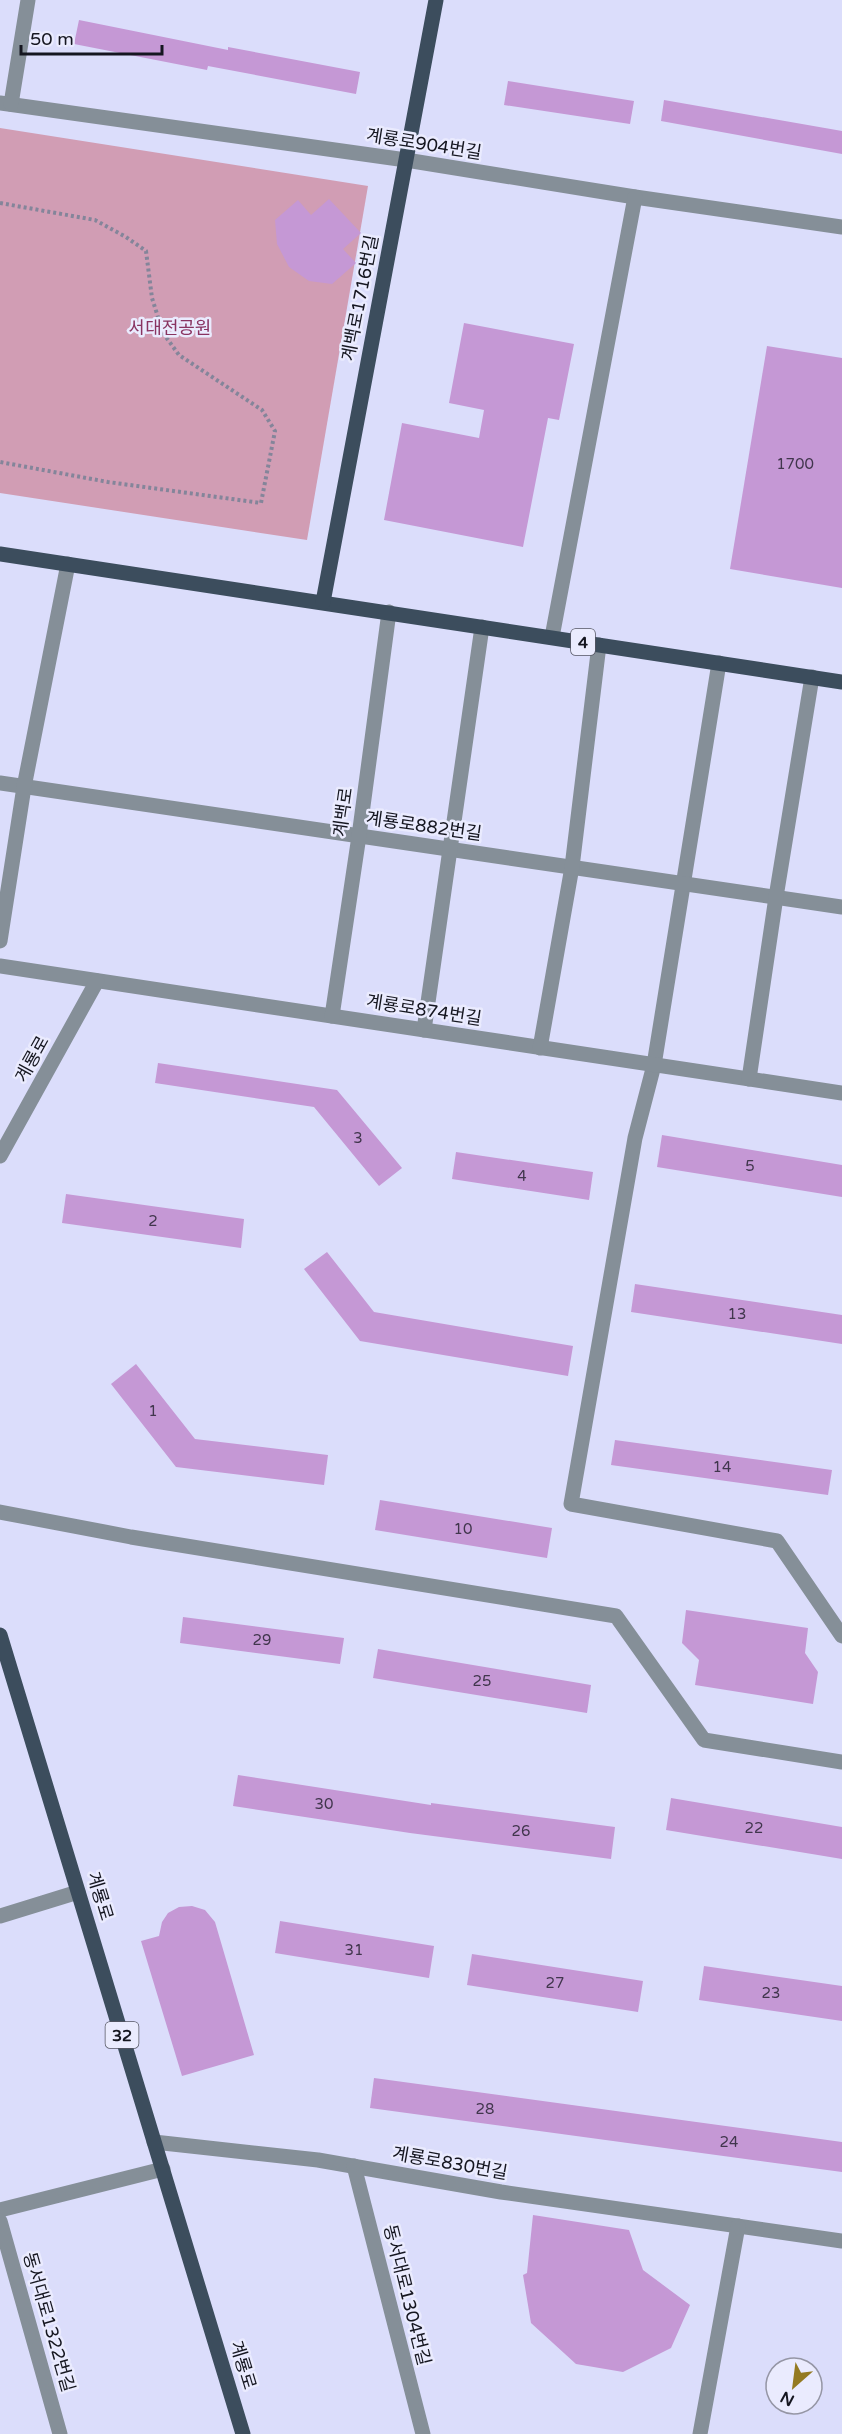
<svg xmlns="http://www.w3.org/2000/svg" width="842" height="2434" font-family="'Varela Round','Noto Sans KR',sans-serif">
<rect width="100%" height="100%" fill="#dbddfb"/>
<path fill="#d19db4" d="M0,128L368,186L307,540L0,493Z"/>
<g fill="#c598d5">
<path d="M79,20L228,50V47L360,72L356,94L208,66L207,70L74,44Z"/>
<path d="M508,81L634,101L630,124L504,105Z"/>
<path d="M664,100L842,131V154L661,121Z"/>
<path d="M329,199L361,233L343,249L356,263L332,284L309,281L289,267L277,244L275,220L298,200L311,215Z"/>
<path d="M464,323L574,344L559,420L548,418L523,547L384,520L402,423L479,438L484,410L449,403Z"/>
<path d="M767,346L842,358V588L730,569Z"/>
<path d="M158,1063L337,1090L402,1168L379,1186L314,1107L155,1083Z"/>
<path d="M662,1135L842,1165V1197L657,1167Z"/>
<path d="M456,1152L593,1172L589,1200L452,1179Z"/>
<path d="M66,1194L244,1219L241,1248L62,1223Z"/>
<path d="M327,1252L374,1312L573,1346L568,1376L360,1341L304,1269Z"/>
<path d="M635,1284L842,1315V1344L631,1312Z"/>
<path d="M136,1364L195,1439L328,1455L324,1485L176,1467L111,1384Z"/>
<path d="M615,1440L832,1470L828,1495L611,1465Z"/>
<path d="M380,1500L552,1528L547,1558L375,1530Z"/>
<path d="M686,1610L808,1628L805,1653L818,1672L813,1704L695,1685L699,1660L682,1643Z"/>
<path d="M183,1617L344,1638L340,1664L180,1643Z"/>
<path d="M378,1649L591,1685L587,1713L373,1678Z"/>
<path d="M238,1775L431,1805V1803L615,1827L611,1859L410,1833L233,1806Z"/>
<path d="M671,1798L842,1827V1859L666,1830Z"/>
<path d="M192,1906L205,1910L215,1922L254,2055L182,2076L141,1941L159,1936L162,1922L168,1913L179,1907Z"/>
<path d="M280,1921L434,1946L429,1978L275,1953Z"/>
<path d="M472,1954L643,1981L638,2012L467,1985Z"/>
<path d="M704,1966L842,1986V2021L699,2000Z"/>
<path d="M374,2078L842,2142V2172L370,2108Z"/>
<path d="M533,2215L629,2230L643,2270L690,2305L671,2348L623,2372L576,2364L531,2323L523,2275L527,2273Z"/>
</g>
<g fill="none" stroke-linecap="round" stroke-linejoin="round">
<path stroke="#84859a" stroke-width="4" stroke-dasharray="3 3" stroke-linecap="butt" d="M0,203L95,220L126,237L146,251L152,298L163,333L179,355L262,410L275,431L261,503L108,482L0,462"/>
<g stroke="#858f98" stroke-width="15">
<path d="M0,103L406,160L635,197L842,227"/>
<path d="M11,104L28,0"/>
<path d="M552,637L635,197"/>
<path d="M719,663L654,1065L635,1138L571,1504L777,1541L842,1636"/>
<path d="M0,783L842,907"/>
<path d="M0,941L24,787L68,564"/>
<path d="M0,966L842,1093"/>
<path d="M332,1016L359,836L389,612"/>
<path d="M424,1030L482,627"/>
<path d="M540,1048L572,867L599,645"/>
<path d="M749,1079L776,897L812,677"/>
<path d="M0,1156L97,981"/>
<path d="M0,1512L131,1537L616,1616L704,1740L842,1762"/>
<path d="M0,1916L78,1892"/>
<path d="M154,2142L318,2160L501,2192L842,2241"/>
<path d="M354,2166L423,2434"/>
<path d="M0,2210L163,2169"/>
<path d="M0,2221L60,2434"/>
<path d="M700,2434L738,2226"/>
</g>
<g stroke="#3c4d5d" stroke-width="15">
<path d="M0,554L842,682"/>
<path d="M323,602L436,0"/>
<path d="M0,1635L243,2434"/>
</g>
</g>
<g text-anchor="middle" stroke-width="5" stroke-linejoin="round" paint-order="stroke">
<g font-size="15" fill="#41364d">
<text x="795" y="469">1700</text>
<text x="358" y="1143">3</text>
<text x="750" y="1171">5</text>
<text x="522" y="1181">4</text>
<text x="153" y="1226">2</text>
<text x="737" y="1319">13</text>
<text x="153" y="1416">1</text>
<text x="722" y="1472">14</text>
<text x="463" y="1534">10</text>
<text x="262" y="1645">29</text>
<text x="482" y="1686">25</text>
<text x="324" y="1809">30</text>
<text x="754" y="1833">22</text>
<text x="521" y="1836">26</text>
<text x="354" y="1955">31</text>
<text x="555" y="1988">27</text>
<text x="771" y="1998">23</text>
<text x="485" y="2114">28</text>
<text x="729" y="2147">24</text>
</g>
<g fill="#eaebfe" stroke="#555663" stroke-width="1.5">
<rect x="571" y="629" width="24" height="26" rx="4.5"/>
<rect x="105.5" y="2022" width="33" height="26" rx="4.5"/>
</g>
<g font-size="16" font-weight="bold" fill="#151620">
<text x="583" y="648">4</text>
<text x="122" y="2041">32</text>
</g>
<g font-size="18" fill="#151620" stroke="#eaebfe">
<text transform="translate(424 144) rotate(9)" y="6">계룡로904번길</text>
<text transform="translate(360 298) rotate(-79)" y="6">계백로1716번길</text>
<text transform="translate(343 812) rotate(-82)" y="6">계백로</text>
<text transform="translate(424 826) rotate(8)" y="6">계룡로882번길</text>
<text transform="translate(424 1010) rotate(9)" y="6">계룡로874번길</text>
<text transform="translate(32 1059) rotate(-61)" y="6">계룡로</text>
<text transform="translate(100 1896) rotate(73)" y="6">계룡로</text>
<text transform="translate(450 2163) rotate(10)" y="6">계룡로830번길</text>
<text transform="translate(407 2295) rotate(76)" y="6">동서대로1304번길</text>
<text transform="translate(49 2322) rotate(74)" y="6">동서대로1322번길</text>
<text transform="translate(243 2365) rotate(73)" y="6">계룡로</text>
</g>
<g font-size="18" fill="#893361" stroke="#eaebfe">
<text x="170" y="334">서대전공원</text>
</g>
</g>
<g transform="translate(794 2386) rotate(208)"><circle r="28" fill="#eaebfe" stroke="#9596a5" stroke-width="1.5"/>
<path d="M0-4.5L10 22L0 15L-10 22Z" fill="#947a21"/>
<text y="-9" font-size="16" font-weight="bold" text-anchor="middle" fill="#151620">N</text>
</g>
<path d="M21 45v9h141v-9" fill="none" stroke="#151620" stroke-width="3"/>
<text x="30" y="45" font-size="18" fill="#151620" stroke="#eaebfe" stroke-width="4.5" paint-order="stroke">50 m</text>
</svg>
